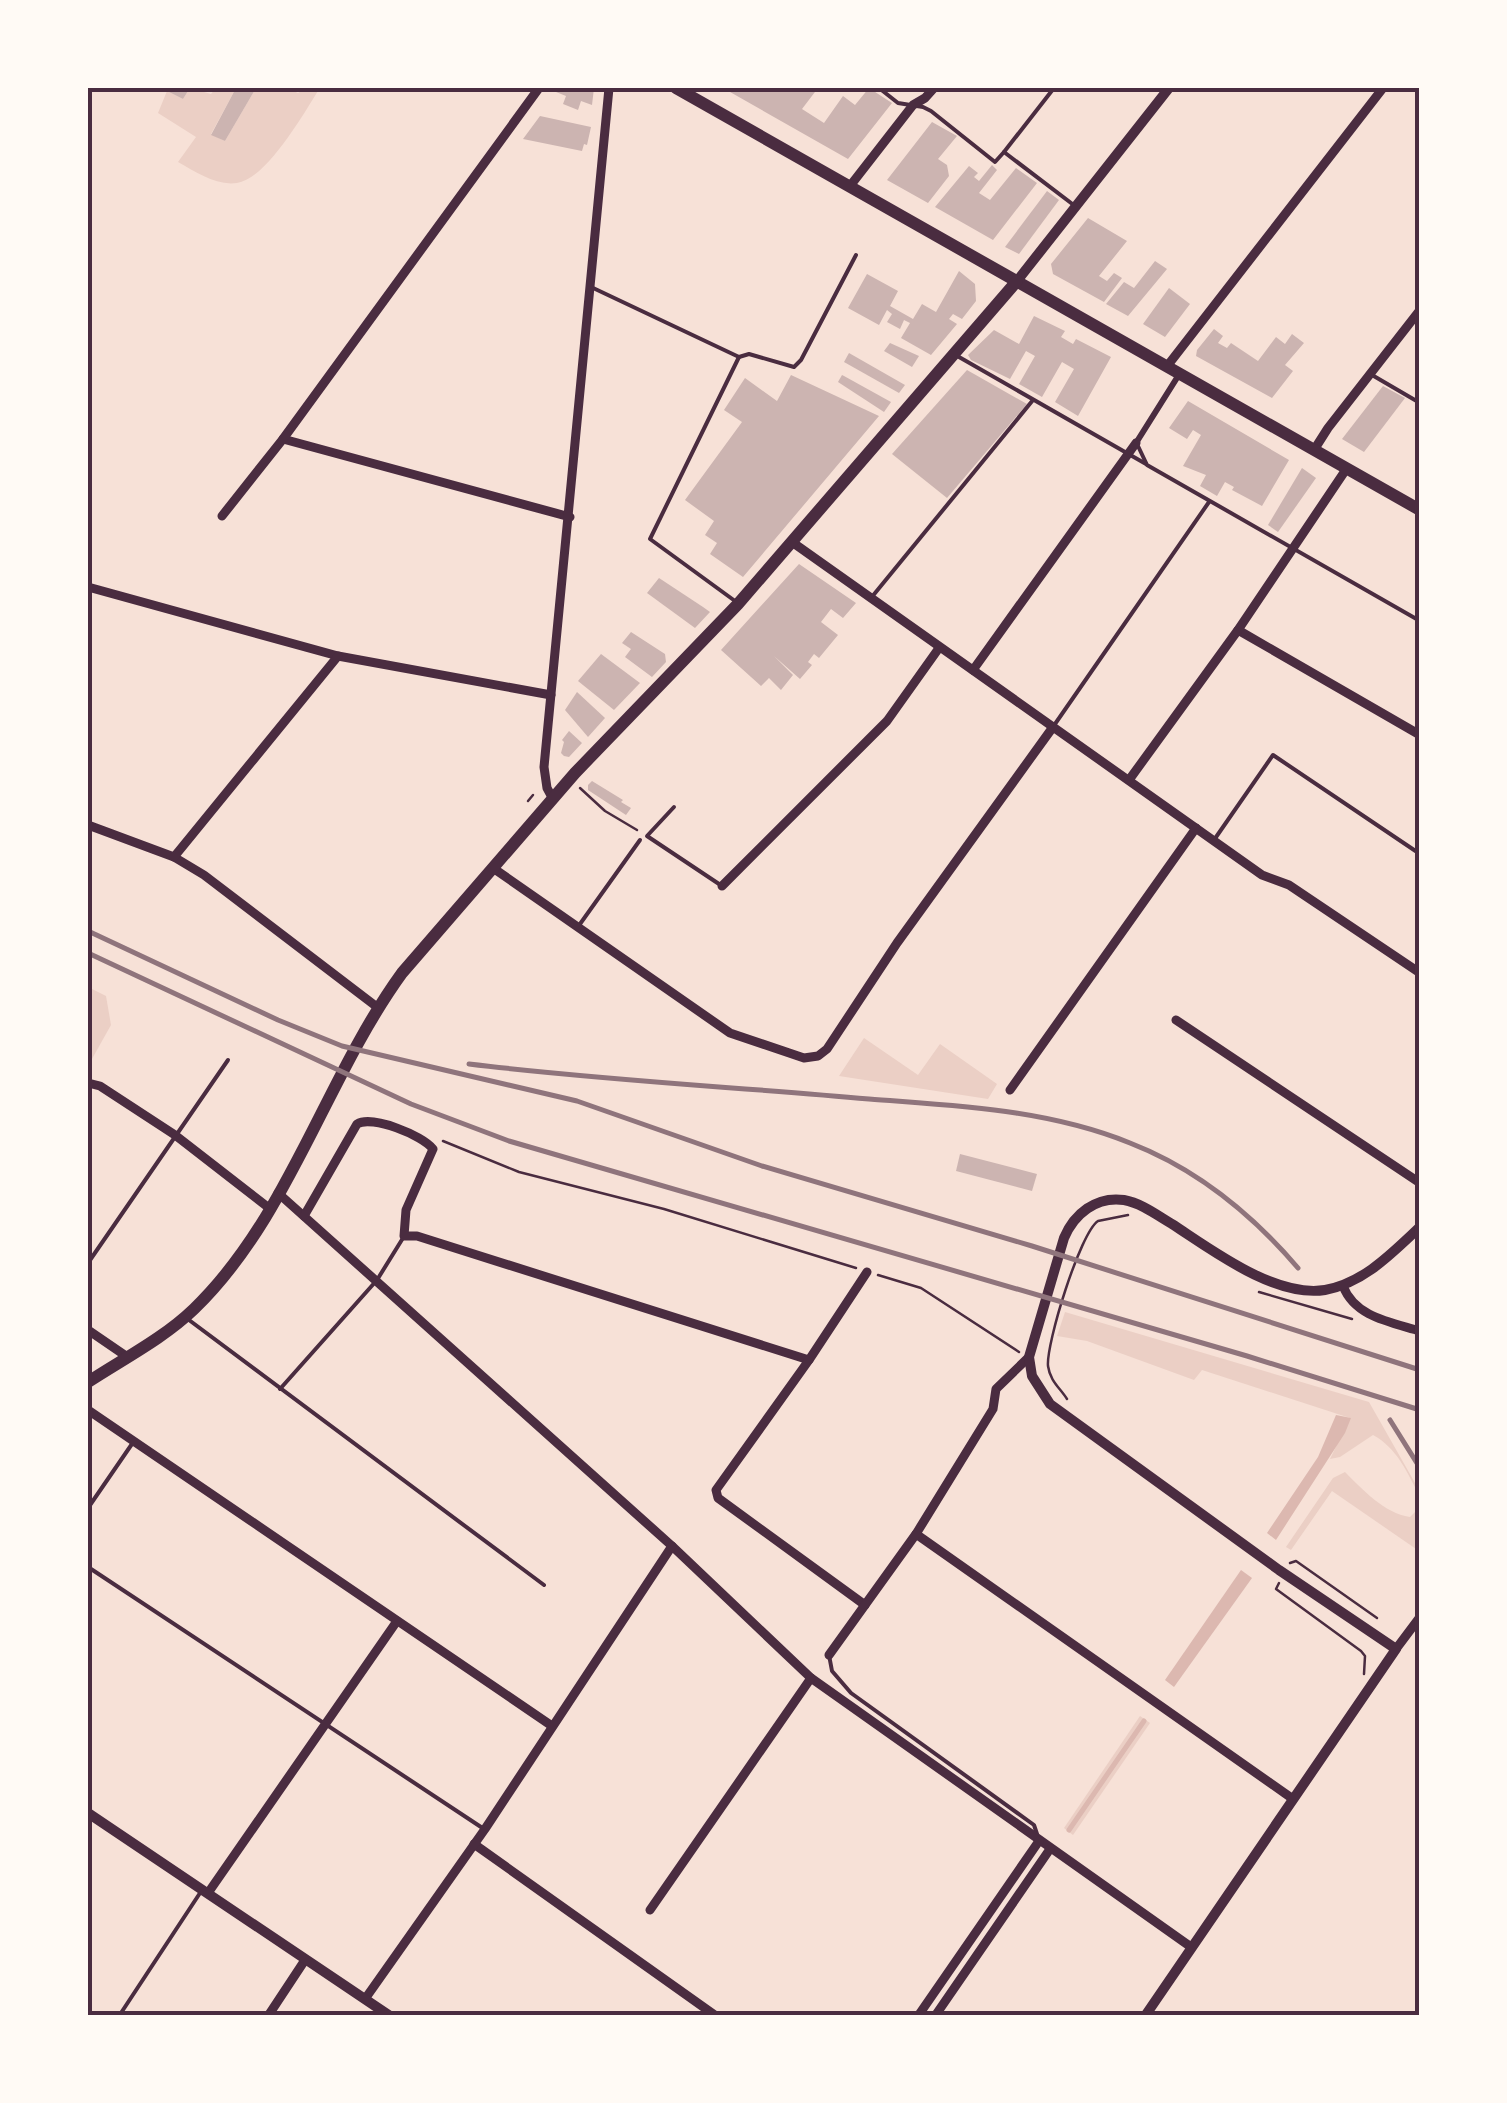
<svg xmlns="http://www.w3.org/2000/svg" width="1507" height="2103" font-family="'DM Sans',sans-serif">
<rect width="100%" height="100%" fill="#f7e1d7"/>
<g fill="#ebcfc5">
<path d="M190,88L211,94L216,88H236L211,134L225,141L256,88H287L298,93L306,88H320C305,111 267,179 237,183C216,186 196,172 178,162L196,137L158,113L167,91L183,99Z"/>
<path d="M88,987L106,996L111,1025L88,1066Z"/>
<path d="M864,1038L918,1075L940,1044L997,1084L988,1099L839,1076Z"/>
<path d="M1065,1312L1369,1402L1419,1490V1495C1407,1472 1397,1448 1373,1435L1340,1457L1330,1459L1350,1418L1202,1370L1194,1380L1087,1341L1057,1336Z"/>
<path d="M1345,1472C1363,1490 1384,1513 1410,1517L1419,1508V1551L1332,1491L1291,1550L1286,1547L1333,1478Z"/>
<path d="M1140,1716L1150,1723L1073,1835L1064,1828Z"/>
</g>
<g fill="#dcb8b0">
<path d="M1336,1415L1351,1418L1345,1433L1276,1540L1267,1533L1318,1457Z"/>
<path d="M1241,1570L1252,1578L1174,1687L1165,1680Z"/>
</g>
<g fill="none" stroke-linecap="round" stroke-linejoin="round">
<path stroke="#dcb8b0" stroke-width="5" d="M1069,1830L1144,1721"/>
</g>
<g fill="#ccb4b1">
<path d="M169,88H190L183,99L167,91Z"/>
<path d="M236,88H256L225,141L211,135Z"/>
<path d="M559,88H594L592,105L581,101L578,110L563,104L566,96L556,92Z"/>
<path d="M723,88H818L802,109L824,123L843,96L855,105L869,88L892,103L848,159Z"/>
<path d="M540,116L591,127L587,145L584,144L582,151L523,139Z"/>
<path d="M932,122L957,136L938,159L947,165L949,176L928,203L887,180Z"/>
<path d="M992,165L997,170L979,193L990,200L1016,168L1037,183L993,240L935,207L969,166L978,173L974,177L979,181Z"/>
<path d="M1047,191L1059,200L1019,254L1005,247Z"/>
<path d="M1088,218L1127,241L1099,276L1107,281L1114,273L1122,278L1104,302L1053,274L1051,264Z"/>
<path d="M1155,261L1167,269L1128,316L1106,304L1124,282L1134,288Z"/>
<path d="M959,271L975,284L976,301L962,319L953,314L949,319L957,324L931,355L901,338L910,323L904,320L900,329L887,322L892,314L887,310L879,325L848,308L867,274L898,291L890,306L913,319L922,304L936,312Z"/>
<path d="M1169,288L1190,304L1165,337L1143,324Z"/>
<path d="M1034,316L1065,331L1061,337L1073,344L1076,339L1111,357L1078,416L1055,402L1074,369L1062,362L1042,397L1019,384L1035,356L1026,351L1010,379L971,360L968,355L994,330L1019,344Z"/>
<path d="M1214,329L1223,336L1218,343L1227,348L1231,343L1258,361L1276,337L1285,344L1292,334L1304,343L1285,365L1293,371L1272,398L1196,356L1197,350Z"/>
<path d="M890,343L919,356L912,367L884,351Z"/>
<path d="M849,353L905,385L899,393L844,362Z"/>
<path d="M967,370L1027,404L947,498L892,454Z"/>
<path d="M791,375L879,416L743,577L710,554L717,543L705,535L714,521L685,500L742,422L724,410L745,378L777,401Z"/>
<path d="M842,375L844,376L891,402L884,412L838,382Z"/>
<path d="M1383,386L1405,398L1364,452L1342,439Z"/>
<path d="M1188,401L1289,460L1262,506L1232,490L1234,487L1225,482L1217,496L1200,486L1206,475L1183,466L1201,435L1193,430L1187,439L1169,428Z"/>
<path d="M1302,468L1316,478L1278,532L1268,525Z"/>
<path d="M799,564L856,603L843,618L831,609L821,622L838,635L819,658L814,654L808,662L812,665L800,679L774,656L793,675L781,690L769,678L761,686L721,650Z"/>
<path d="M659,578L703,607L710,612L695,628L647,593Z"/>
<path d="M631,632L665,654L666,662L652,677L625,657L631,649L622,643Z"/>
<path d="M601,654L640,683L614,710L578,681Z"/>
<path d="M577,692L605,718L588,737L565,710Z"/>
<path d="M569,731L582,743L569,757L564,756L561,753L564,742L562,740Z"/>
<path d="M592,781L623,800L621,802L631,808L626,815L588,790V785Z"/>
<path d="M960,1154L1037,1174L1032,1191L956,1171Z"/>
</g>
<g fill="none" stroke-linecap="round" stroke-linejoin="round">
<g stroke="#4a2c40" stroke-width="2.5">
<path d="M580,788L605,811L637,830"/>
<path d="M528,801L533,795"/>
<path d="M443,1141L519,1172L664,1209L856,1268"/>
<path d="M878,1275L921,1288L1019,1352"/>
<path d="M1259,1292L1352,1319"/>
<path d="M1067,1399C1060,1388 1050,1381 1048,1366C1046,1344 1080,1233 1098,1221L1128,1215"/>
<path d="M1290,1563L1296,1561L1377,1618"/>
<path d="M1279,1583L1276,1589L1361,1651L1365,1656L1364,1674"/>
</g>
<g stroke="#4a2c40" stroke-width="4">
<path d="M879,88L898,103L923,107L931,111L995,162L1004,152L1075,206"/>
<path d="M1004,152L1054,88"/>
<path d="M591,287L739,357L749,354L794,367L801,360L856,255"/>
<path d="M959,357L1146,464"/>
<path d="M1372,375L1420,403"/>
<path d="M1138,446L1147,465L1420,621"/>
<path d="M871,598L1033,400"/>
<path d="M735,601L650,539L739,357"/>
<path d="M1055,724L1209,502"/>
<path d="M674,807L647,836L722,886"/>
<path d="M1214,840L1273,755L1420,854"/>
<path d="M580,924L640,840"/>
<path d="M88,1263L228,1060"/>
<path d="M189,1320L544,1585"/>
<path d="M280,1389L377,1280L403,1238"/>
<path d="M88,1508L134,1441"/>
<path d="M88,1567L484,1829"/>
<path d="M829,1655L832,1671L851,1693L1034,1825L1037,1834"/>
<path d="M119,2016L200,1893"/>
</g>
<path stroke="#4a2c40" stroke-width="6" d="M1136,443L1180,373"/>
<g stroke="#4a2c40" stroke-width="9">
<path d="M850,186L913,105L925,98L934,88"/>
<path d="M1168,365L1383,88"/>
<path d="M283,439L570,517"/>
<path d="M1314,450L1328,428L1420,310"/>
<path d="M222,516L283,439L539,88"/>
<path d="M792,542L1262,875L1289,885L1420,973"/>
<path d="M88,587L338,656L551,695"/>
<path d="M1238,630L1420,735"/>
<path d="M973,670L1136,443"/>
<path d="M1129,780L1238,630L1347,468"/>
<path d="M553,799L547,788L544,767L609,88"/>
<path d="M88,825L174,857L204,875L377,1007"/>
<path d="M174,857L338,656"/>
<path d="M493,868L730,1033L804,1058L818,1056L827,1049L897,943L1053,727"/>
<path d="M722,886L887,721L939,648"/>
<path d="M1176,1020L1420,1183"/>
<path d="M88,1083L100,1086L175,1135L269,1208"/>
<path d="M1010,1090L1196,828"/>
<path d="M278,1193L672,1546L811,1678L1191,1947"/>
<path d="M304,1216L357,1124C372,1115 422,1135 433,1149L406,1210L404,1236H417L809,1360"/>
<path d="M1343,1286C1355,1317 1390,1322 1420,1331"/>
<path d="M88,1330L126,1356"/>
<path d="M88,1410L552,1726"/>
<path d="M916,1534L1293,1799"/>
<path d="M865,1605L718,1498L716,1490L809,1360L867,1272"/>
<path d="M1396,1649L1420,1617"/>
<path d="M829,1655L916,1534L993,1409L996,1389L1029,1357"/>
<path d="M474,1844L716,2016"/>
<path d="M208,1893L397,1621"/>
<path d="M650,1910L811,1678"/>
<path d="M365,1999L485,1829L672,1546"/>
<path d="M268,2016L305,1960"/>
<path d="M918,2016L1039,1841"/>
<path d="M935,2016L1050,1849"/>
</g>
<g stroke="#4a2c40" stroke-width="10">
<path d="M1017,281L1169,88"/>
<path d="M88,1813L390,2016"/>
<path d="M1145,2016L1396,1649L1279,1570L1050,1404L1032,1376L1029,1357L1064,1238C1074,1214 1096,1196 1124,1200C1141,1203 1157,1215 1172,1224C1212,1250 1275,1298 1325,1290C1364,1283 1392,1253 1420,1227"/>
</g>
<g stroke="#4a2c40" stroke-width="12">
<path d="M676,88L1420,510"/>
<path d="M88,1382C123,1359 164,1338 194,1309C289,1217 325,1079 402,973L575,773L738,604L1017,281"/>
</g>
<g stroke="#8f747c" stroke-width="5">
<path d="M88,931L278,1020L342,1046L577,1101L762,1166L1032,1246L1420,1370"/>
<path d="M88,953L411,1104L509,1141L1247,1356L1420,1410"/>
<path d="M469,1064C601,1080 736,1087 869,1099C957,1106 1046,1109 1130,1143C1197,1169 1252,1214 1298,1268"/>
<path d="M1390,1420L1420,1468"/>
</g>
</g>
<rect width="1507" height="2103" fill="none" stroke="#fffaf5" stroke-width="180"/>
<rect x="90" y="90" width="1327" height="1923" fill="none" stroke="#4a2c40" stroke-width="4"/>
</svg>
